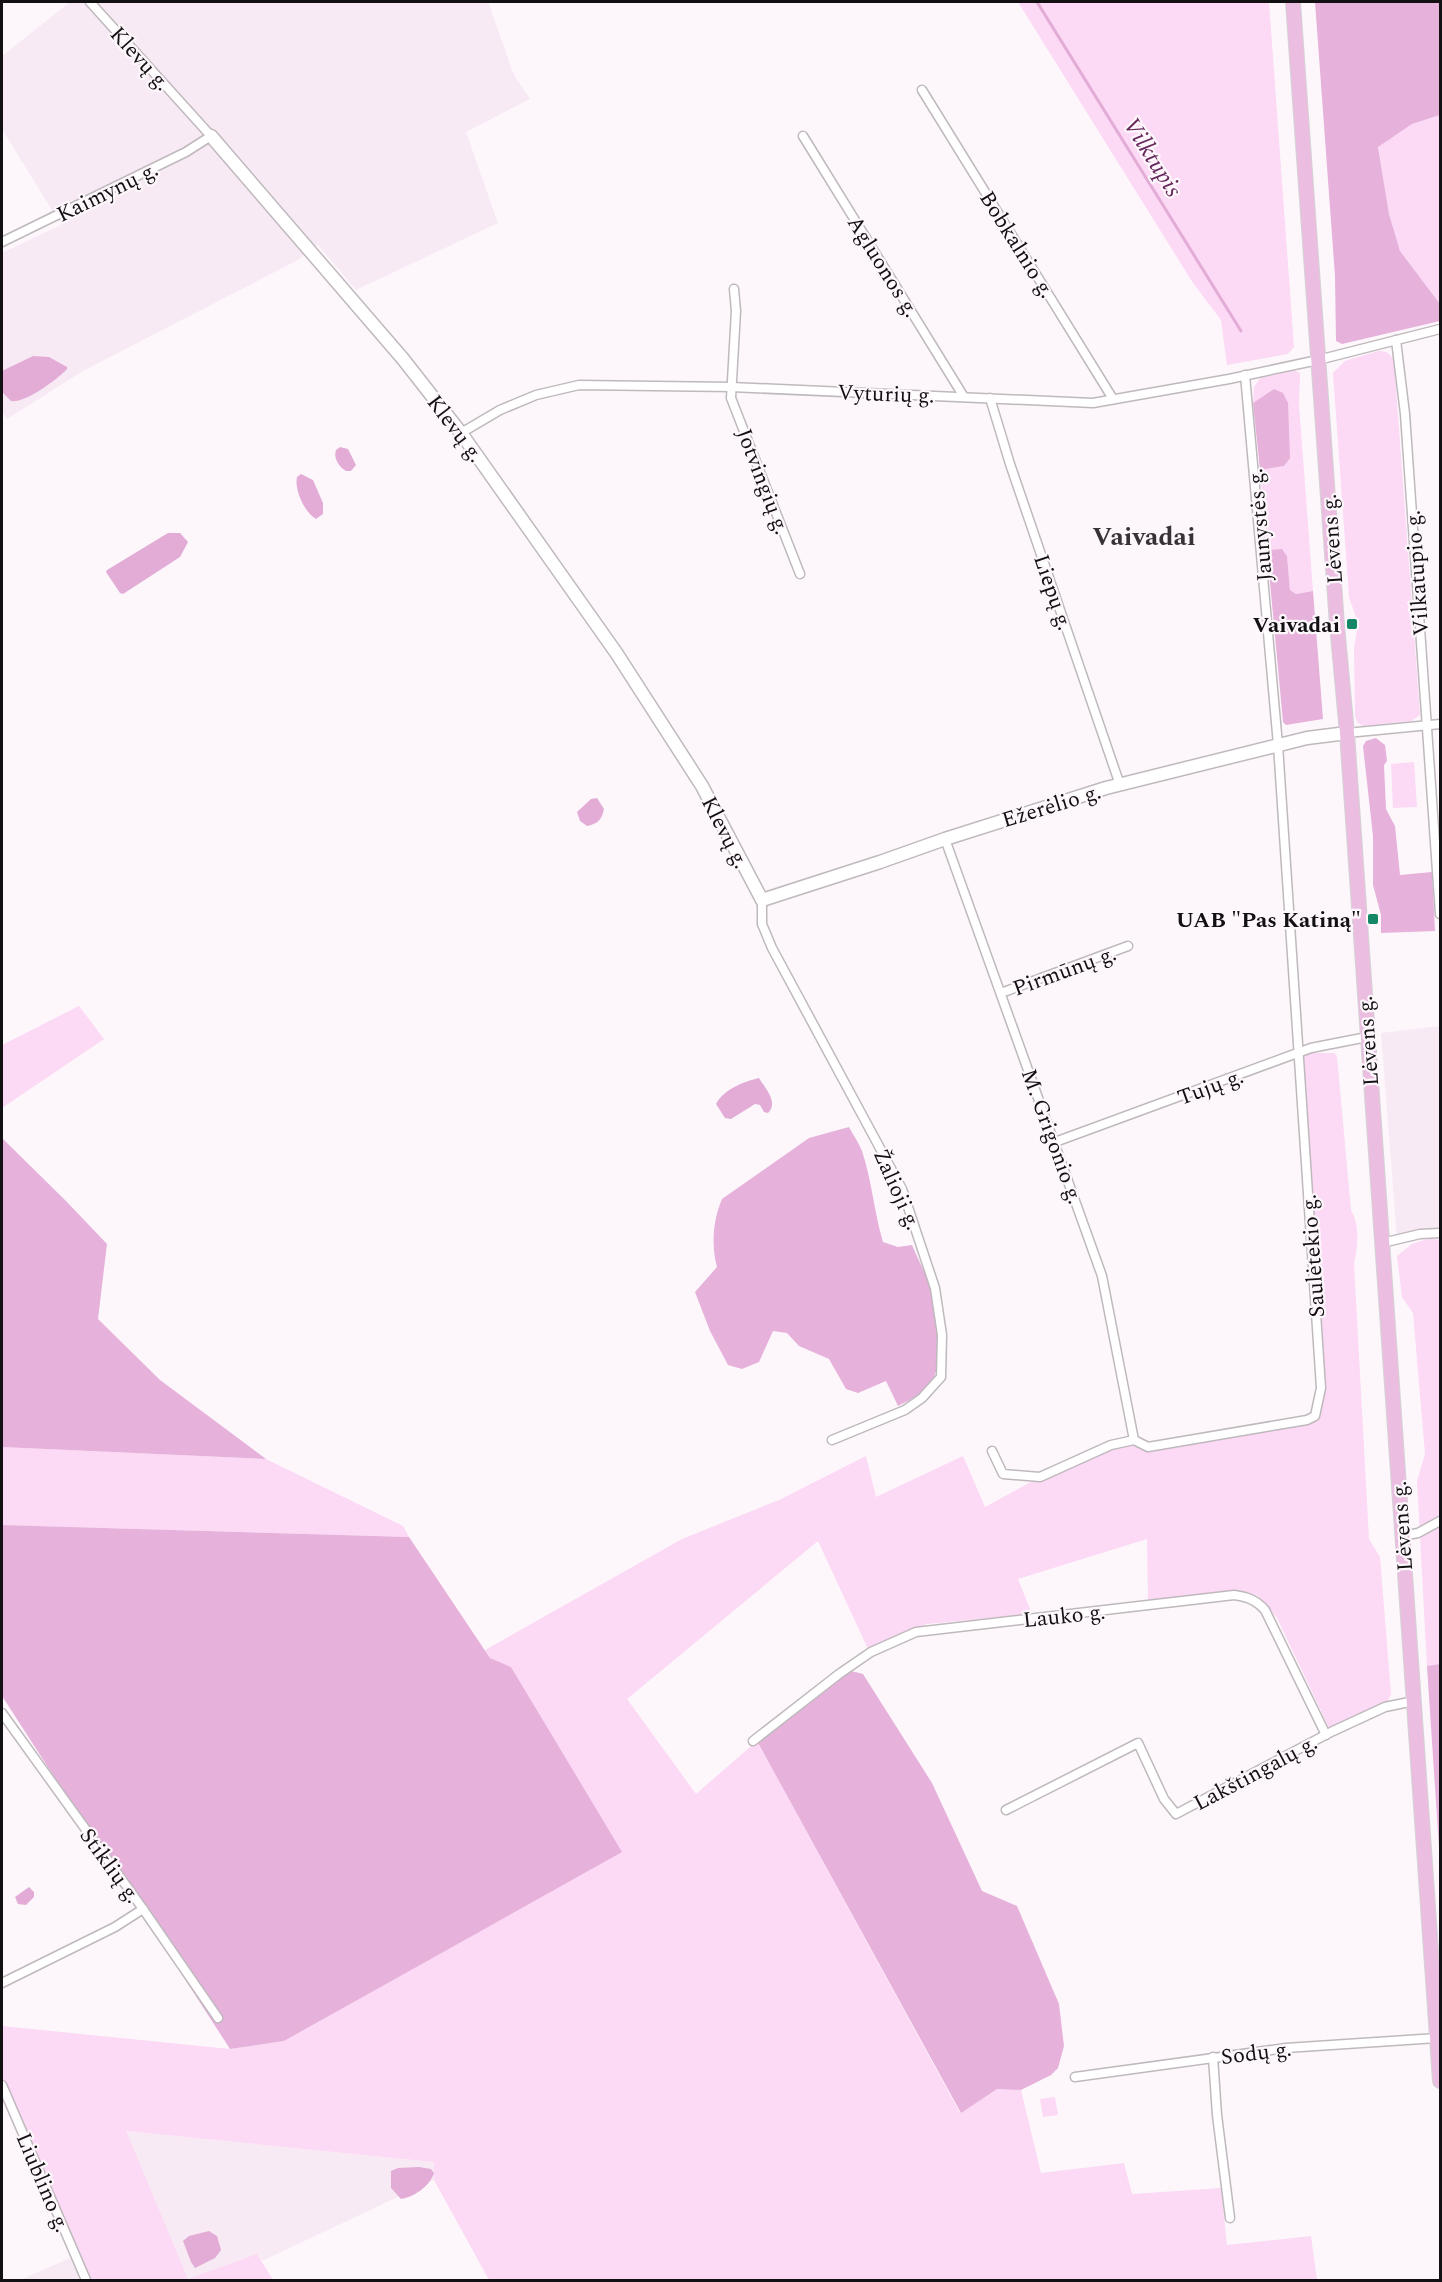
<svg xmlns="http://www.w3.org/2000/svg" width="1442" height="2282" font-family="Spectral,serif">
<rect width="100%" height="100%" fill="#fdf7fc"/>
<g fill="#f8eaf4">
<path d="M70,2H488L514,75L530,99L466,132L498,223L356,290L318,245L296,261L83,371L7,419L2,411V253L61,225L2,129V56Z"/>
<path d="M1440,1026V1233L1397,1239L1381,1033Z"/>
<path d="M125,2131L435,2162L434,2180L262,2261L257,2254L188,2280Z"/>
<path d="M72,2257L81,2280H20Z"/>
</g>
<g fill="#fcd9f4">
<path d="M1018,2H1269L1294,347L1288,354L1227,365L1221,320L1193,283Z"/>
<path d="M1440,115V304L1400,251L1389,214L1378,146L1412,124Z"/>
<path d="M1378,351C1387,351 1390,353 1394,361L1420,715L1411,721L1363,726L1357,722L1355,716L1354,648L1358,623L1349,597L1333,373L1345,361Z"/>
<path d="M1294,370L1300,373L1299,404L1313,591L1296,594L1290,590L1287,556L1282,549L1267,550L1260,470L1283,466L1274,389L1253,403L1254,387L1260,378Z"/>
<path d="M1414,762L1417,807L1393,808L1391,764Z"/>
<path d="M79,1006L104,1039L2,1108V1045Z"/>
<path d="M1299,1053H1334L1337,1056L1351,1210C1360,1226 1358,1246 1354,1264L1369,1539L1380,1557L1391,1694L1385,1707L1331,1732L1277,1618L1257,1595L1242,1592L1148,1602L1147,1539L1018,1579L1032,1614L927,1624L868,1649L818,1541L627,1699L696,1794L757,1741L960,2113L997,2089L1021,2090L1041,2173L1124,2163L1132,2194L1221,2188L1227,2245L1311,2236L1317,2280H489L434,2180V2162L126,2131L188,2279L257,2254L273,2280H81L4,2104L2,2103V2026L230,2049L284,2041L621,1852L511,1667L490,1658L485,1650L682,1539L779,1500L866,1456L876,1497L963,1456L985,1507L1040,1477L1134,1440L1148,1447L1307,1420L1318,1407Z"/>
<path d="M1430,1238L1440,1240V1664L1427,1666L1417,1481L1425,1454L1413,1313L1402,1297L1397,1256L1412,1244Z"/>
<path d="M2,1447L266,1459L403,1526L409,1537L2,1525Z"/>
<path d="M1055,2097L1058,2115L1043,2117L1040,2099Z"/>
</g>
<g fill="#e6b1db">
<path d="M1315,2H1440V115L1412,124L1378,147L1389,214L1400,251L1440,304V321L1342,344L1336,341L1335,276Z"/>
<path d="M1274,389L1283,393L1288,403L1290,458L1284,466L1260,470L1253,403Z"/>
<path d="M1282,549L1287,556L1290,590L1296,594L1313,591L1323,719L1286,725L1283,722L1267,550Z"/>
<path d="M1376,738L1385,745L1387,761L1384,765L1386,809L1395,826L1400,875L1432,872L1435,931L1381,933V915L1373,885V836L1363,746L1366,741Z"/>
<path d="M849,1127C853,1135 859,1143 862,1151C872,1181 874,1212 883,1242L898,1247L912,1245C920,1264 931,1283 935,1302C939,1323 943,1363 932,1381C924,1394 911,1399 898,1406L886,1381L858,1393L846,1389L829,1359L799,1346L787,1333L773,1331L759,1362L742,1369L728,1365L710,1331L695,1292L717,1267C711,1245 713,1220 722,1199L809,1138Z"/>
<path d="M2,1138L67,1202L107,1244L98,1319L160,1380L266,1459L2,1447Z"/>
<path d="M2,1525L409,1537L490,1658L511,1667L622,1852L284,2041L230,2049L2,1696Z"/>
<path d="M1440,1664V1863L1427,1666Z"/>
<path d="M847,1670L863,1674L932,1783L982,1891L1017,1906L1059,2004L1064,2046L1058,2068L1051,2075L1021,2090L997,2089L961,2113L757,1741Z"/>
</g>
<g fill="#e2acd7">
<path d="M33,356L49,357L67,367V369C58,379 24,404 11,401L2,392V371Z"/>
<path d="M340,447L348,449L356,465L351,471H346C339,467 333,458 336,450Z"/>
<path d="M301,474L313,480L323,503V514L316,519C305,513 294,490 297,477Z"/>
<path d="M168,533H180L188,542L180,557L123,594L120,593L106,572L107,570Z"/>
<path d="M597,798L604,809C602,820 597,824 587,826L580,821L577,812L591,799Z"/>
<path d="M759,1078C765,1088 779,1103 768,1113L764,1112L760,1105L755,1104L731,1119L725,1118L716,1104C724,1089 743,1082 759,1078Z"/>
<path d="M29,1887L34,1892V1897L26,1905L18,1904L15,1897Z"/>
<path d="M419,2167L431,2169L434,2173C430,2186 414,2197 401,2199L391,2188V2171L398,2168Z"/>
<path d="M209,2231L217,2236L221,2250L215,2258L195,2268L191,2262L183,2241L189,2236Z"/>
</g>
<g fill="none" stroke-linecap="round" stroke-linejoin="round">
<path stroke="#e2acd7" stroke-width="3" d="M1037,2L1241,331"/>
<defs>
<g id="minor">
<path d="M922,90L1113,399"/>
<path d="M803,136L964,397"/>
<path d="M2,242L186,152L211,136L90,2"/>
<path d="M734,289L736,311L731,398L800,574"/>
<path d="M1396,340L1405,414L1440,914"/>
<path d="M990,398L1010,464L1120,785"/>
<path d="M461,433L500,410L536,395L579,385L731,387L1093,403L1229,379L1318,360L1440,329"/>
<path d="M1347,733L1440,724"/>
<path d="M945,839L1102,1276L1134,1440"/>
<path d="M762,900V924L772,948L902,1189L935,1288L942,1335L941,1377L922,1398L905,1410L832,1440"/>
<path d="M1001,993L1128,946"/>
<path d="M1055,1142L1311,1048L1367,1037"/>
<path d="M1382,1243L1420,1234L1440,1233"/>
<path d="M992,1451L1003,1474L1040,1477L1111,1445L1134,1440L1148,1447L1307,1420L1315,1416L1321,1388L1278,745L1245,375"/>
<path d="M1402,1536L1418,1533L1440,1521"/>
<path d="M2,1713L143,1909L218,2018"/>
<path d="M753,1741L839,1674L871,1652L916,1632L1234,1595C1248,1597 1256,1600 1265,1610L1326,1735"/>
<path d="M1006,1810L1138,1743L1164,1799L1176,1814L1331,1732L1385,1707L1414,1701"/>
<path d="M2,1983L115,1927L143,1909"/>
<path d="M1213,2057L1217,2115L1230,2218"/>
<path d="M1075,2077L1286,2048L1437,2038"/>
<path d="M2,2085L86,2280"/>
</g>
<path id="secondary" d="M211,136L403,359L461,433L617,654L702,786L762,900L880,862L945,839L1106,788L1307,738L1347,733"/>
<path id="primary" d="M1293,2L1337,625L1347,733L1440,2081"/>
</defs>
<use href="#minor" stroke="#bfb9bd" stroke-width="11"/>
<use href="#secondary" stroke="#bfb9bd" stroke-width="15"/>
<use href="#primary" stroke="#d4d4d4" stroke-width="16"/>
<use href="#minor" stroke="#fff" stroke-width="8"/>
<use href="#secondary" stroke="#fff" stroke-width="12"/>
<use href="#primary" stroke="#eabde1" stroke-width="14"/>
</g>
<g fill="#138766" stroke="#fdf7fc" stroke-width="2">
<rect x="1346" y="618" width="12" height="12" rx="3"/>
<rect x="1367" y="913" width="12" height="12" rx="3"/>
</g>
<g text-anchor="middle" stroke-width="4.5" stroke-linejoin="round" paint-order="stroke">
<g font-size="22" fill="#121012" stroke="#fdf7fc">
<text transform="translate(141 58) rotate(48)" y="8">Klevų g.</text>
<text transform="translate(107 191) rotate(-26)" y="8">Kaimynų g.</text>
<text transform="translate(1018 244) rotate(58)" y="8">Bobkalnio g.</text>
<text transform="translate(884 266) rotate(58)" y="8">Agluonos g.</text>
<text transform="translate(886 393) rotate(2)" y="8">Vyturių g.</text>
<text transform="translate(456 428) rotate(53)" y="8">Klevų g.</text>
<text transform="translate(764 481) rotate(69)" y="8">Jotvingių g.</text>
<text transform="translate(1259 525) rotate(-95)" y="8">Jaunystės g.</text>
<text transform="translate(1331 539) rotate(-94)" y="8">Lėvens g.</text>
<text transform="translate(1416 573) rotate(-94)" y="8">Vilkatupio g.</text>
<text transform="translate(1054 592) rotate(71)" y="8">Liepų g.</text>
<text transform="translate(1051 805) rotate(-17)" y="8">Ežerėlio g.</text>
<text transform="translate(726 832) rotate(63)" y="8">Klevų g.</text>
<text transform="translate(1064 970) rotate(-20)" y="8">Pirmūnų g.</text>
<text transform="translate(1367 1041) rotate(-94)" y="8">Lėvens g.</text>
<text transform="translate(1210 1086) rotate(-20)" y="8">Tujų g.</text>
<text transform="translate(1053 1136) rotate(70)" y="8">M. Grigonio g.</text>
<text transform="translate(898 1189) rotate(66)" y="8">Žalioji g.</text>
<text transform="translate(1312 1256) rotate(-94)" y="8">Saulėtekio g.</text>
<text transform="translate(1401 1526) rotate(-94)" y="8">Lėvens g.</text>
<text transform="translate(1064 1615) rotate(-6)" y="8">Lauko g.</text>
<text transform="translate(1255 1772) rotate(-28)" y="8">Lakštingalų g.</text>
<text transform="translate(111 1865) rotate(54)" y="8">Stiklių g.</text>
<text transform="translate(1256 2052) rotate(-7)" y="8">Sodų g.</text>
<text transform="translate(44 2182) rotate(67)" y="8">Liublino g.</text>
</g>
<g font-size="22" font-weight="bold" fill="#121012" stroke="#fdf7fc" text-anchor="end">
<text x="1340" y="632">Vaivadai</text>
<text x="1361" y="927">UAB "Pas Katiną"</text>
</g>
<g font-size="24" font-style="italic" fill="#67295d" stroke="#fdf7fc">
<text transform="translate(1153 157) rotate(58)" y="8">Vilktupis</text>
</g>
<g font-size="26" font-weight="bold" fill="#373236" stroke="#fdf7fc">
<text x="1144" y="545">Vaivadai</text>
</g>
</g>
<rect width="1442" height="2282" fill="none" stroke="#121012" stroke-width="6"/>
</svg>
